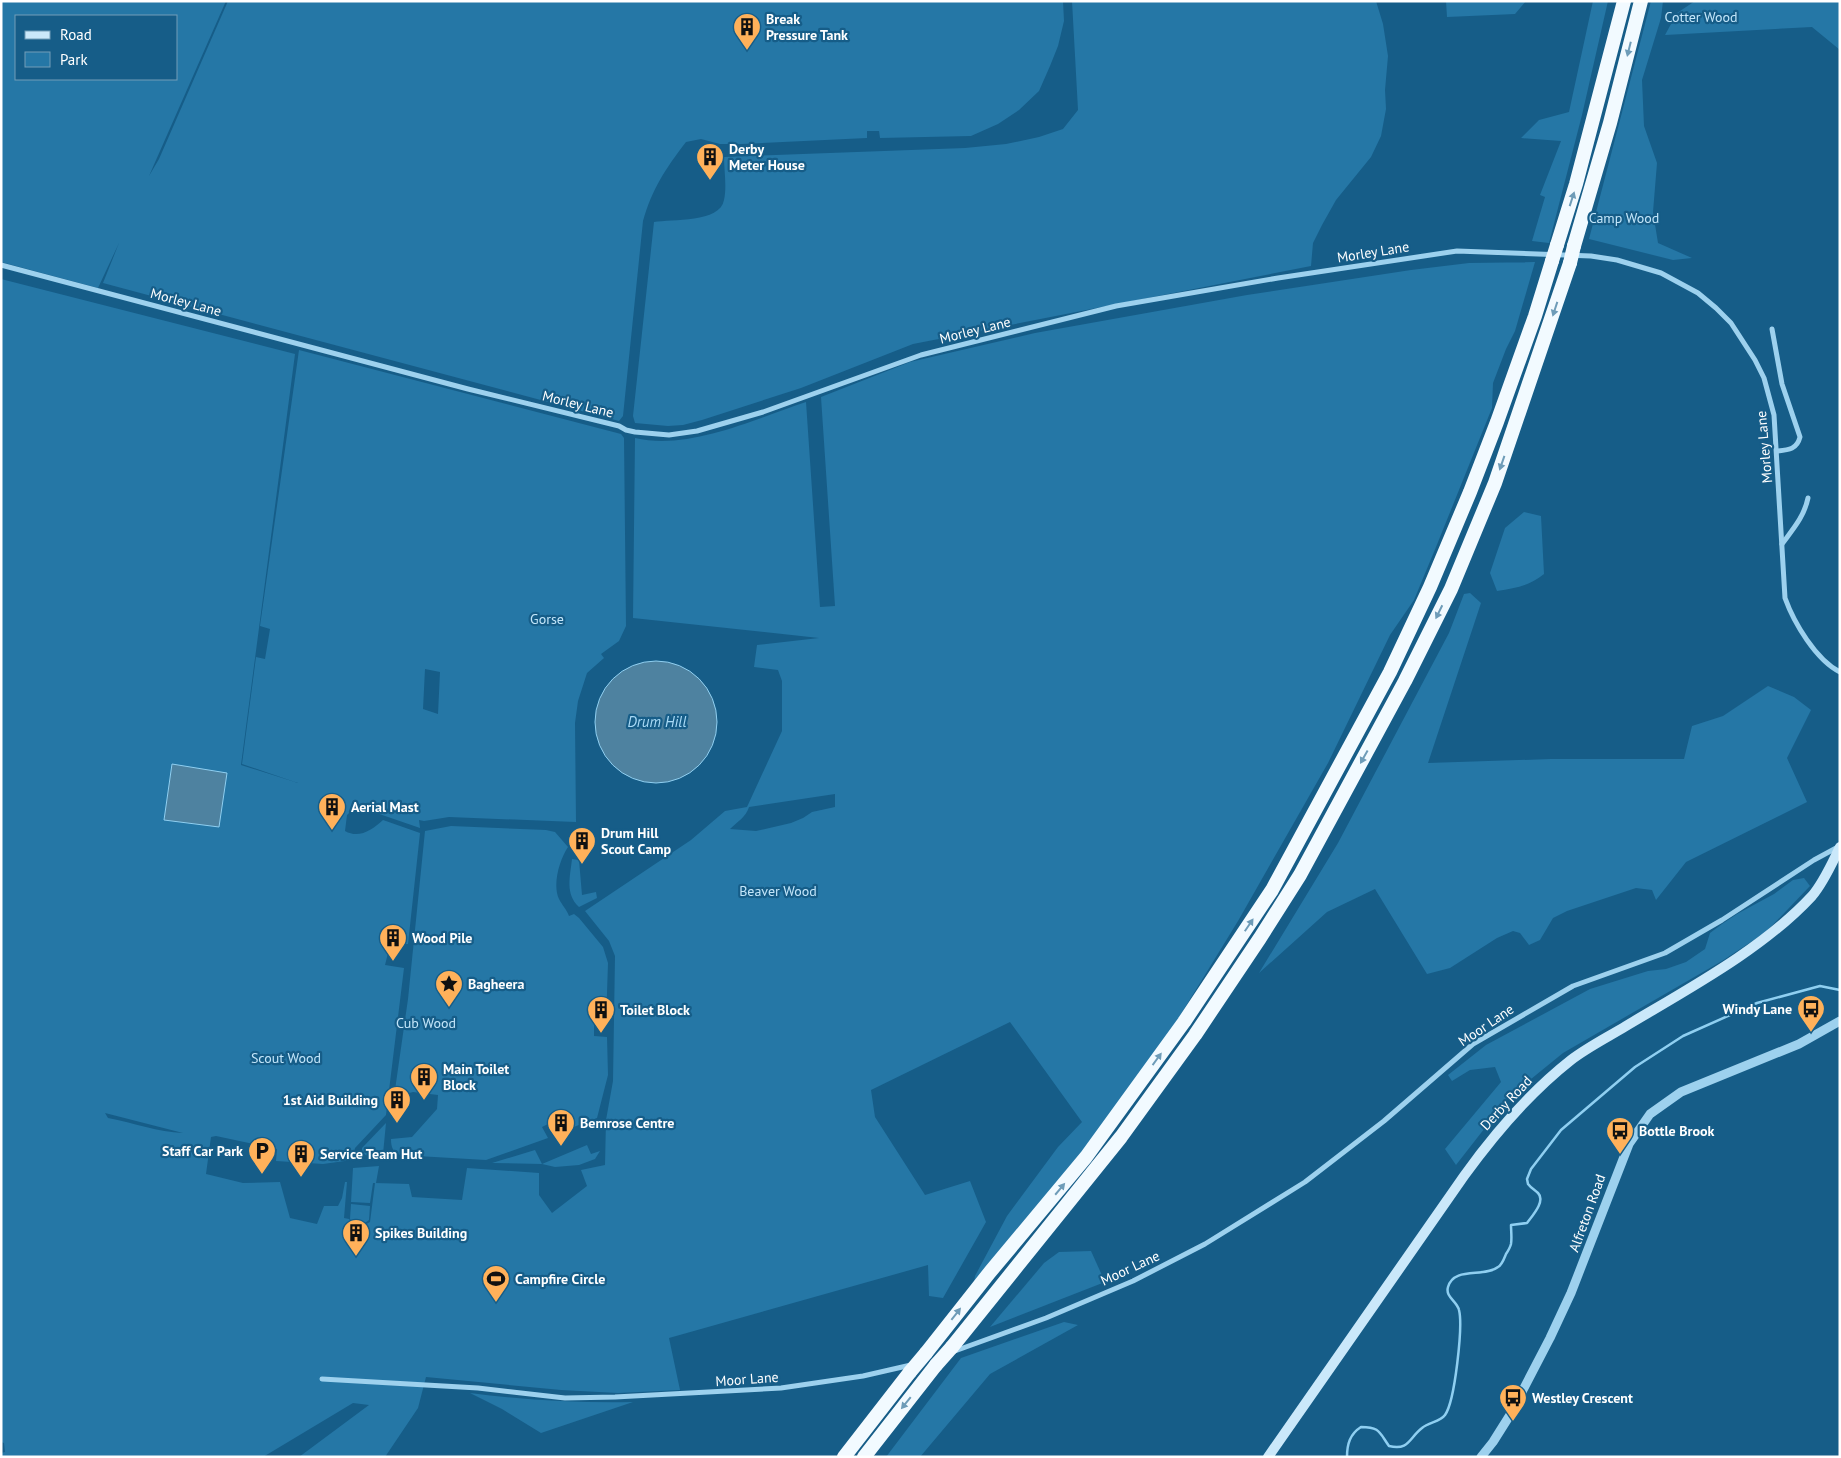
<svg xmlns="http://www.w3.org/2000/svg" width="1841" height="1458" font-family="'PT Sans',sans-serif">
<rect width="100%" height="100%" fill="#165d88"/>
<g fill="#2577a6" fill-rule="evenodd">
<path d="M1,1H226L149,176L159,159L228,1H1063L1064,21L1058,46L1050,66L1039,91L1019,110L998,124L971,136L880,138L879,131H867V138L741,144H720L701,139L686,142C666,168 652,189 643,221L623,416L619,421L103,283L119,243L98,288L1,262ZM16,16H176V79H16Z"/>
<path d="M1072,1H1376L1383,24L1388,56L1385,90L1386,109L1381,136L1371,157L1336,200L1322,225L1313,243L1311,266L913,344L801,388L702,420L683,425L668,426L635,423L633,416L654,222C672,219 720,223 724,200C727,187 724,170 724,157L965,148L1006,144L1039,137L1063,129L1078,110Z"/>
<path d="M1446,1H1526L1515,14L1447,17Z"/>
<path d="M1593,1H1608L1582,115L1549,243L1532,241L1545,197L1540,195L1561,141L1521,138L1539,120L1569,112Z"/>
<path d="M1651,1H1663L1661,18L1642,80L1644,126L1657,163L1653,212L1658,243L1692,258L1673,260L1589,239Z"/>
<path d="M1695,1H1840V50L1812,27L1665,35L1677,13Z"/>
<path d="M1535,262L1515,331L1506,349L1493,383L1492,408L1436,547L1414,600L1390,635L1328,763L1238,921L1173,1027L1095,1137L974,1283L975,1276L1007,1216L1058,1147L1082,1122L1010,1022L871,1090L875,1117L925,1195L970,1181L986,1222L943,1298L929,1296L928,1265L669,1338L680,1390L618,1393L561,1390L426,1377L418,1408L385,1457H299L369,1405L353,1403L263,1457H1V1453L5,1452L4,1443L1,1442V279L295,354L241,765L298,783L242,764L256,657L265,659L270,629L260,626L299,350L621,434L624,438L626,626L619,641L601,654L604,658L587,673L578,701L575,723L576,822L449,817L424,821L419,820L420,828L356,806L347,815L345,831C359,839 372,830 383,820L420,833L408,944H398L388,953L385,965L404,968L386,1115L355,1148L352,1160L323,1164L276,1161L277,1149L216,1136L211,1137L206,1174L243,1183L280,1182L290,1218L317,1224L324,1206H338L342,1198L345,1182H347L344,1218L349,1219L353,1224L363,1226L370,1222L375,1183L409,1184L412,1197L462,1200L467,1168L539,1173V1195L552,1213L587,1186L581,1170L605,1165L606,1120L613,1081L615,956L609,941L585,911L691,840L725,811L747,807L782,731V681L778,670L754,667L757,645L819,638L633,618L635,438C688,451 755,419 806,402L820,607L835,606L821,397L910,362L1035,333L1247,295L1411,270L1469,263ZM425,669L440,672L438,714L423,709ZM835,794V807L812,812L803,818L791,823L756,831L730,829C737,822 746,817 749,807ZM105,1113L183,1133C158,1132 134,1123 108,1118Z"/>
<path d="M1524,512L1541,516L1544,574C1529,586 1516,588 1497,591L1490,573L1505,528Z"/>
<path d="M1470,593L1481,603L1428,763L1551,759H1684L1692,726L1723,716L1768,686L1794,697L1811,710L1787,758L1807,802L1686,862L1656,900L1652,890L1636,888L1567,911L1553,918L1540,940L1529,945L1520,933L1513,931L1497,938L1450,968L1427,974L1375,889L1327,912L1259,973L1338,843L1449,633L1464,594Z"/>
<path d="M451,826L546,830L555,832L568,847C560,859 552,884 559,899C562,905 567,910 569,916L574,914L579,918L603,947L608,963L606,1023L594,1024V1036L607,1037L608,1075L597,1118L566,1130L560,1118L542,1127L548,1138L486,1160L400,1155C393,1151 391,1148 391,1139L412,1137L437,1109L438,1095L413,1092L394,1097L408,999L425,831Z"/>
<path d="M572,859L579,860L582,895L596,892L597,898L579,907C565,894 570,877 572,859Z"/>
<path d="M1804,878L1810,886L1766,932L1722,961L1563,1053L1509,1097L1456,1165L1445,1149L1501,1082L1495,1067L1470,1070L1452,1081L1448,1075L1486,1045L1590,989L1648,971L1666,969L1686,962L1705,949L1710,933L1722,924L1737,914L1774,894L1793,880Z"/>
<path d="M386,1123L383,1154L368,1156L362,1153V1148Z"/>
<path d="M587,1145L591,1154L600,1151L595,1159L579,1165L555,1167L542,1164L492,1163L535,1150L542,1164Z"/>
<path d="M379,1166L376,1183H373L370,1203L351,1202L353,1168Z"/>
<path d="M351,1204L370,1206L369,1220L362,1225L353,1223L350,1219Z"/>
<path d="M1091,1251L1105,1282L990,1327L1044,1263L1059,1252Z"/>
<path d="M1064,1322L1078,1325L990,1374L920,1457H886L961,1358Z"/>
<path d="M470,1393C524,1400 579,1403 633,1402L541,1433L502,1409Z"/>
</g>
<g fill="#4e82a0" stroke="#8fcff1">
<circle cx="656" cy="722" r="61"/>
<path d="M172,764L227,773L219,827L164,820Z"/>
</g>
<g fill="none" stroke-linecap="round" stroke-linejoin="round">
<path stroke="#8fcff1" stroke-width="2.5" d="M1347,1457C1347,1444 1350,1434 1361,1427C1380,1427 1379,1432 1389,1446C1409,1451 1409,1438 1422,1428C1429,1422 1440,1422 1445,1415C1455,1401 1463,1326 1459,1310C1457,1301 1445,1297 1448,1287C1454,1266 1484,1278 1498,1267C1502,1265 1504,1259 1506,1254C1508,1251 1510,1248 1511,1244C1512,1238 1511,1231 1511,1225L1527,1223C1532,1216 1546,1201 1538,1193C1535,1190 1531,1188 1528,1184L1527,1179L1531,1169L1561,1130L1635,1067L1683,1036L1757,1003L1820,986L1840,990"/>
<g stroke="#9dd1ee" stroke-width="5">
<path d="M1,265L468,389L619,426L626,430L635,432L669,435L697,431L763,412L921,355L1116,306L1278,278L1457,251L1591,256L1617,260L1661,273L1698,293L1716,308L1731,323L1755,360L1764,378L1774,415L1785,598C1794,623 1816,660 1840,672"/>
<path d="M1772,329L1782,384L1800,437C1797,449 1789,450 1778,451"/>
<path d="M1782,544C1793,529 1804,517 1808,498"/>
<path d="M952,1352L1046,1318L1133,1281L1205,1244L1305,1182L1384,1121L1473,1044L1573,986L1665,953L1722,920L1814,860L1838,847"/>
<path d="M322,1379L478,1388L565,1398L615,1397L781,1388L863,1376L911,1365"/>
</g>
<path stroke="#9dd1ee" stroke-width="9" d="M1481,1457L1493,1442L1510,1415L1550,1338L1571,1293L1629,1144L1650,1114L1681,1092L1799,1044L1840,1021"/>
<path stroke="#cae8fa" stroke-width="10" d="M1268,1457L1464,1176C1495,1133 1529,1093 1571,1060C1588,1047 1608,1037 1626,1026C1688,989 1763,949 1812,896C1824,882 1832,863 1840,847"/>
<g stroke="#f2faff" stroke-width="14">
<path d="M1557,245L1576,184L1624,1"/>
<path d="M1574,246L1610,123L1641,1"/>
<path d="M952,1347L1121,1137L1195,1035L1260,938L1300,875L1405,681L1451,589L1495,483L1570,263"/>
<path d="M926,1353L990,1272L1086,1157L1184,1022L1272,890L1390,672L1430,587L1470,492L1497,422L1535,316L1552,261"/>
<path d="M844,1457L910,1372"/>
<path d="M864,1457L936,1365"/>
</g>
<g stroke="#f2faff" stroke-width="14">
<path d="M1552,261L1557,245"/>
<path d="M1570,263L1574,246"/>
<path d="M936,1365L952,1347"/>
<path d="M910,1372L926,1353"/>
</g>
</g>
<defs><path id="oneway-solid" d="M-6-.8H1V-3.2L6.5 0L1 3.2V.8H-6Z" transform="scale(1.25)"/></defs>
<g fill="#6e9cb8">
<use href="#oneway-solid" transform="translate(1629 49) rotate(104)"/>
<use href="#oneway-solid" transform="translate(1572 199) rotate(-72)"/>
<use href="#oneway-solid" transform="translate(1555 309) rotate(108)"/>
<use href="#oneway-solid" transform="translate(1502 463) rotate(109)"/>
<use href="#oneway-solid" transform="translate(1439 612) rotate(116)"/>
<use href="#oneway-solid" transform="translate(1364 757) rotate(119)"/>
<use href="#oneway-solid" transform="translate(1249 925) rotate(-56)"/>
<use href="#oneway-solid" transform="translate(1157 1059) rotate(-54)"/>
<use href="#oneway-solid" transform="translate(1060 1189) rotate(-50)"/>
<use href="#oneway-solid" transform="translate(956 1314) rotate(-52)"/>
<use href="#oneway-solid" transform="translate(906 1403) rotate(129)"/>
</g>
<defs>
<symbol id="building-pin" viewBox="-11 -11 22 30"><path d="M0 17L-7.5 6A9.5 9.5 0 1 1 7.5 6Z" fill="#ffb15a" stroke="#165d88"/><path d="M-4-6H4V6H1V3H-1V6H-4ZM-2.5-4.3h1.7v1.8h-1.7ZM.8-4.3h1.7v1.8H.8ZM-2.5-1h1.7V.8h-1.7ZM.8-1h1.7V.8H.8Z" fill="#111"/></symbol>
<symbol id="sight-pin" viewBox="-11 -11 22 30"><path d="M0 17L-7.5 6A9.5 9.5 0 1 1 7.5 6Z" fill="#ffb15a" stroke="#165d88"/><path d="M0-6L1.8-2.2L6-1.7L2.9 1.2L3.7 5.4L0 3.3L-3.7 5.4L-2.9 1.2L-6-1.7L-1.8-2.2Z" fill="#111"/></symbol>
<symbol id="bus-pin" viewBox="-11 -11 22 30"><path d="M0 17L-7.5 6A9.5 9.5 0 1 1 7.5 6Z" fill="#ffb15a" stroke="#165d88"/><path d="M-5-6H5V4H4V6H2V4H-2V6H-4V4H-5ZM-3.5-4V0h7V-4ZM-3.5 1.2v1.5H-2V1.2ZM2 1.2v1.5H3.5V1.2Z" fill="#111"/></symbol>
<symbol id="parking-pin" viewBox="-11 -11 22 30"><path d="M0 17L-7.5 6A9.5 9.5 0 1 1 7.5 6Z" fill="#ffb15a" stroke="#165d88"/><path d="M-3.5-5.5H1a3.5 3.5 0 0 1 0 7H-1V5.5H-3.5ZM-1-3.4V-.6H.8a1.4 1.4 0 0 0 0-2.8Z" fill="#111"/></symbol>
<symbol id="stadium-pin" viewBox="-11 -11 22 30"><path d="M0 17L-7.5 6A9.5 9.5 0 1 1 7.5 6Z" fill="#ffb15a" stroke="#165d88"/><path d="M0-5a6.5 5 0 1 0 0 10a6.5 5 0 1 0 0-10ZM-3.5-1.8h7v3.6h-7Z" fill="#111"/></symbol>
</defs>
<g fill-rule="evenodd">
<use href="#building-pin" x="731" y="11" width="32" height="43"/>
<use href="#building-pin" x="694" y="141" width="32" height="43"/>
<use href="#building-pin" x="316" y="791" width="32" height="43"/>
<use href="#building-pin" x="566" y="825" width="32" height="43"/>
<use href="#building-pin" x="377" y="922" width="32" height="43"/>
<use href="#sight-pin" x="433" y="968" width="32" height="43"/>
<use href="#bus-pin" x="1795" y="993" width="32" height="43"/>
<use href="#building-pin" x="585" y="994" width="32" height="43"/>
<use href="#building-pin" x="408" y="1061" width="32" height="43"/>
<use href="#building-pin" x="381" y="1084" width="32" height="43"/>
<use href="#building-pin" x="545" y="1107" width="32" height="43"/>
<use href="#bus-pin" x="1604" y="1115" width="32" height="43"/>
<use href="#parking-pin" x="246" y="1135" width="32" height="43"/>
<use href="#building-pin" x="285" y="1138" width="32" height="43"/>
<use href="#building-pin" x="340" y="1217" width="32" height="43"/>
<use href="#stadium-pin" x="480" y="1263" width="32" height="43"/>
<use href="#bus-pin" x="1497" y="1382" width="32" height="43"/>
</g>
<g text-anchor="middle" stroke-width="4.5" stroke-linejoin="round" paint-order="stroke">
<g font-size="14" fill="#c3e6fa" stroke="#165d88">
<text x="1701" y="22">Cotter Wood</text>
<text x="1624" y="223">Camp Wood</text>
<text x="547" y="624">Gorse</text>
<text x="778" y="896">Beaver Wood</text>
<text x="426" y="1028">Cub Wood</text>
<text x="286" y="1063">Scout Wood</text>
</g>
<g font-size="14" font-weight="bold" fill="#fff" stroke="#165d88" text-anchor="start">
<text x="766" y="24">Break<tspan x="766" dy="16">Pressure Tank</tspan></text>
<text x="729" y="154">Derby<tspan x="729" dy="16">Meter House</tspan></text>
<text x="351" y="812">Aerial Mast</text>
<text x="601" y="838">Drum Hill<tspan x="601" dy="16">Scout Camp</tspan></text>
<text x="412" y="943">Wood Pile</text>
<text x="468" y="989">Bagheera</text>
<text x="1792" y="1014" text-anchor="end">Windy Lane</text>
<text x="620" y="1015">Toilet Block</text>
<text x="443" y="1074">Main Toilet<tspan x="443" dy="16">Block</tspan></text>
<text x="378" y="1105" text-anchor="end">1st Aid Building</text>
<text x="580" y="1128">Bemrose Centre</text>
<text x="1639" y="1136">Bottle Brook</text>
<text x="243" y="1156" text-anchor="end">Staff Car Park</text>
<text x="320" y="1159">Service Team Hut</text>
<text x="375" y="1238">Spikes Building</text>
<text x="515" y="1284">Campfire Circle</text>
<text x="1532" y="1403">Westley Crescent</text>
</g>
<g font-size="14" fill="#fff" stroke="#165d88">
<text transform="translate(1373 252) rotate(-9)" y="5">Morley Lane</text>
<text transform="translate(186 302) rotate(15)" y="5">Morley Lane</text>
<text transform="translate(975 330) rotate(-14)" y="5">Morley Lane</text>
<text transform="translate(578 404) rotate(14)" y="5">Morley Lane</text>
<text transform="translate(1764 447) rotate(-95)" y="5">Morley Lane</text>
<text transform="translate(1486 1025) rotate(-34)" y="5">Moor Lane</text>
<text transform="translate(1506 1103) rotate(-47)" y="5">Derby Road</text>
<text transform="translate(1587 1213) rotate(-70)" y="5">Alfreton Road</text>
<text transform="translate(1130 1268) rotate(-25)" y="5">Moor Lane</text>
<text transform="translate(747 1379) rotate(-4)" y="5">Moor Lane</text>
</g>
<g font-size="15" font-style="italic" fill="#a9daf6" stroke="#165d88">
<text x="657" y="727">Drum Hill</text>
</g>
</g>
<rect width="1841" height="1458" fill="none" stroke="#ffffff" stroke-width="5"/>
<rect x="15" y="15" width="162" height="65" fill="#165d88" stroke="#739eb8"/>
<rect x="25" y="31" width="25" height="8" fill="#cae8fa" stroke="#739eb8"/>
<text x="60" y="40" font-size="15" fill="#ffffff">Road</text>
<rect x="25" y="52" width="25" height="15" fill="#2577a6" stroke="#739eb8"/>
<text x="60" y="65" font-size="15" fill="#ffffff">Park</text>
</svg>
